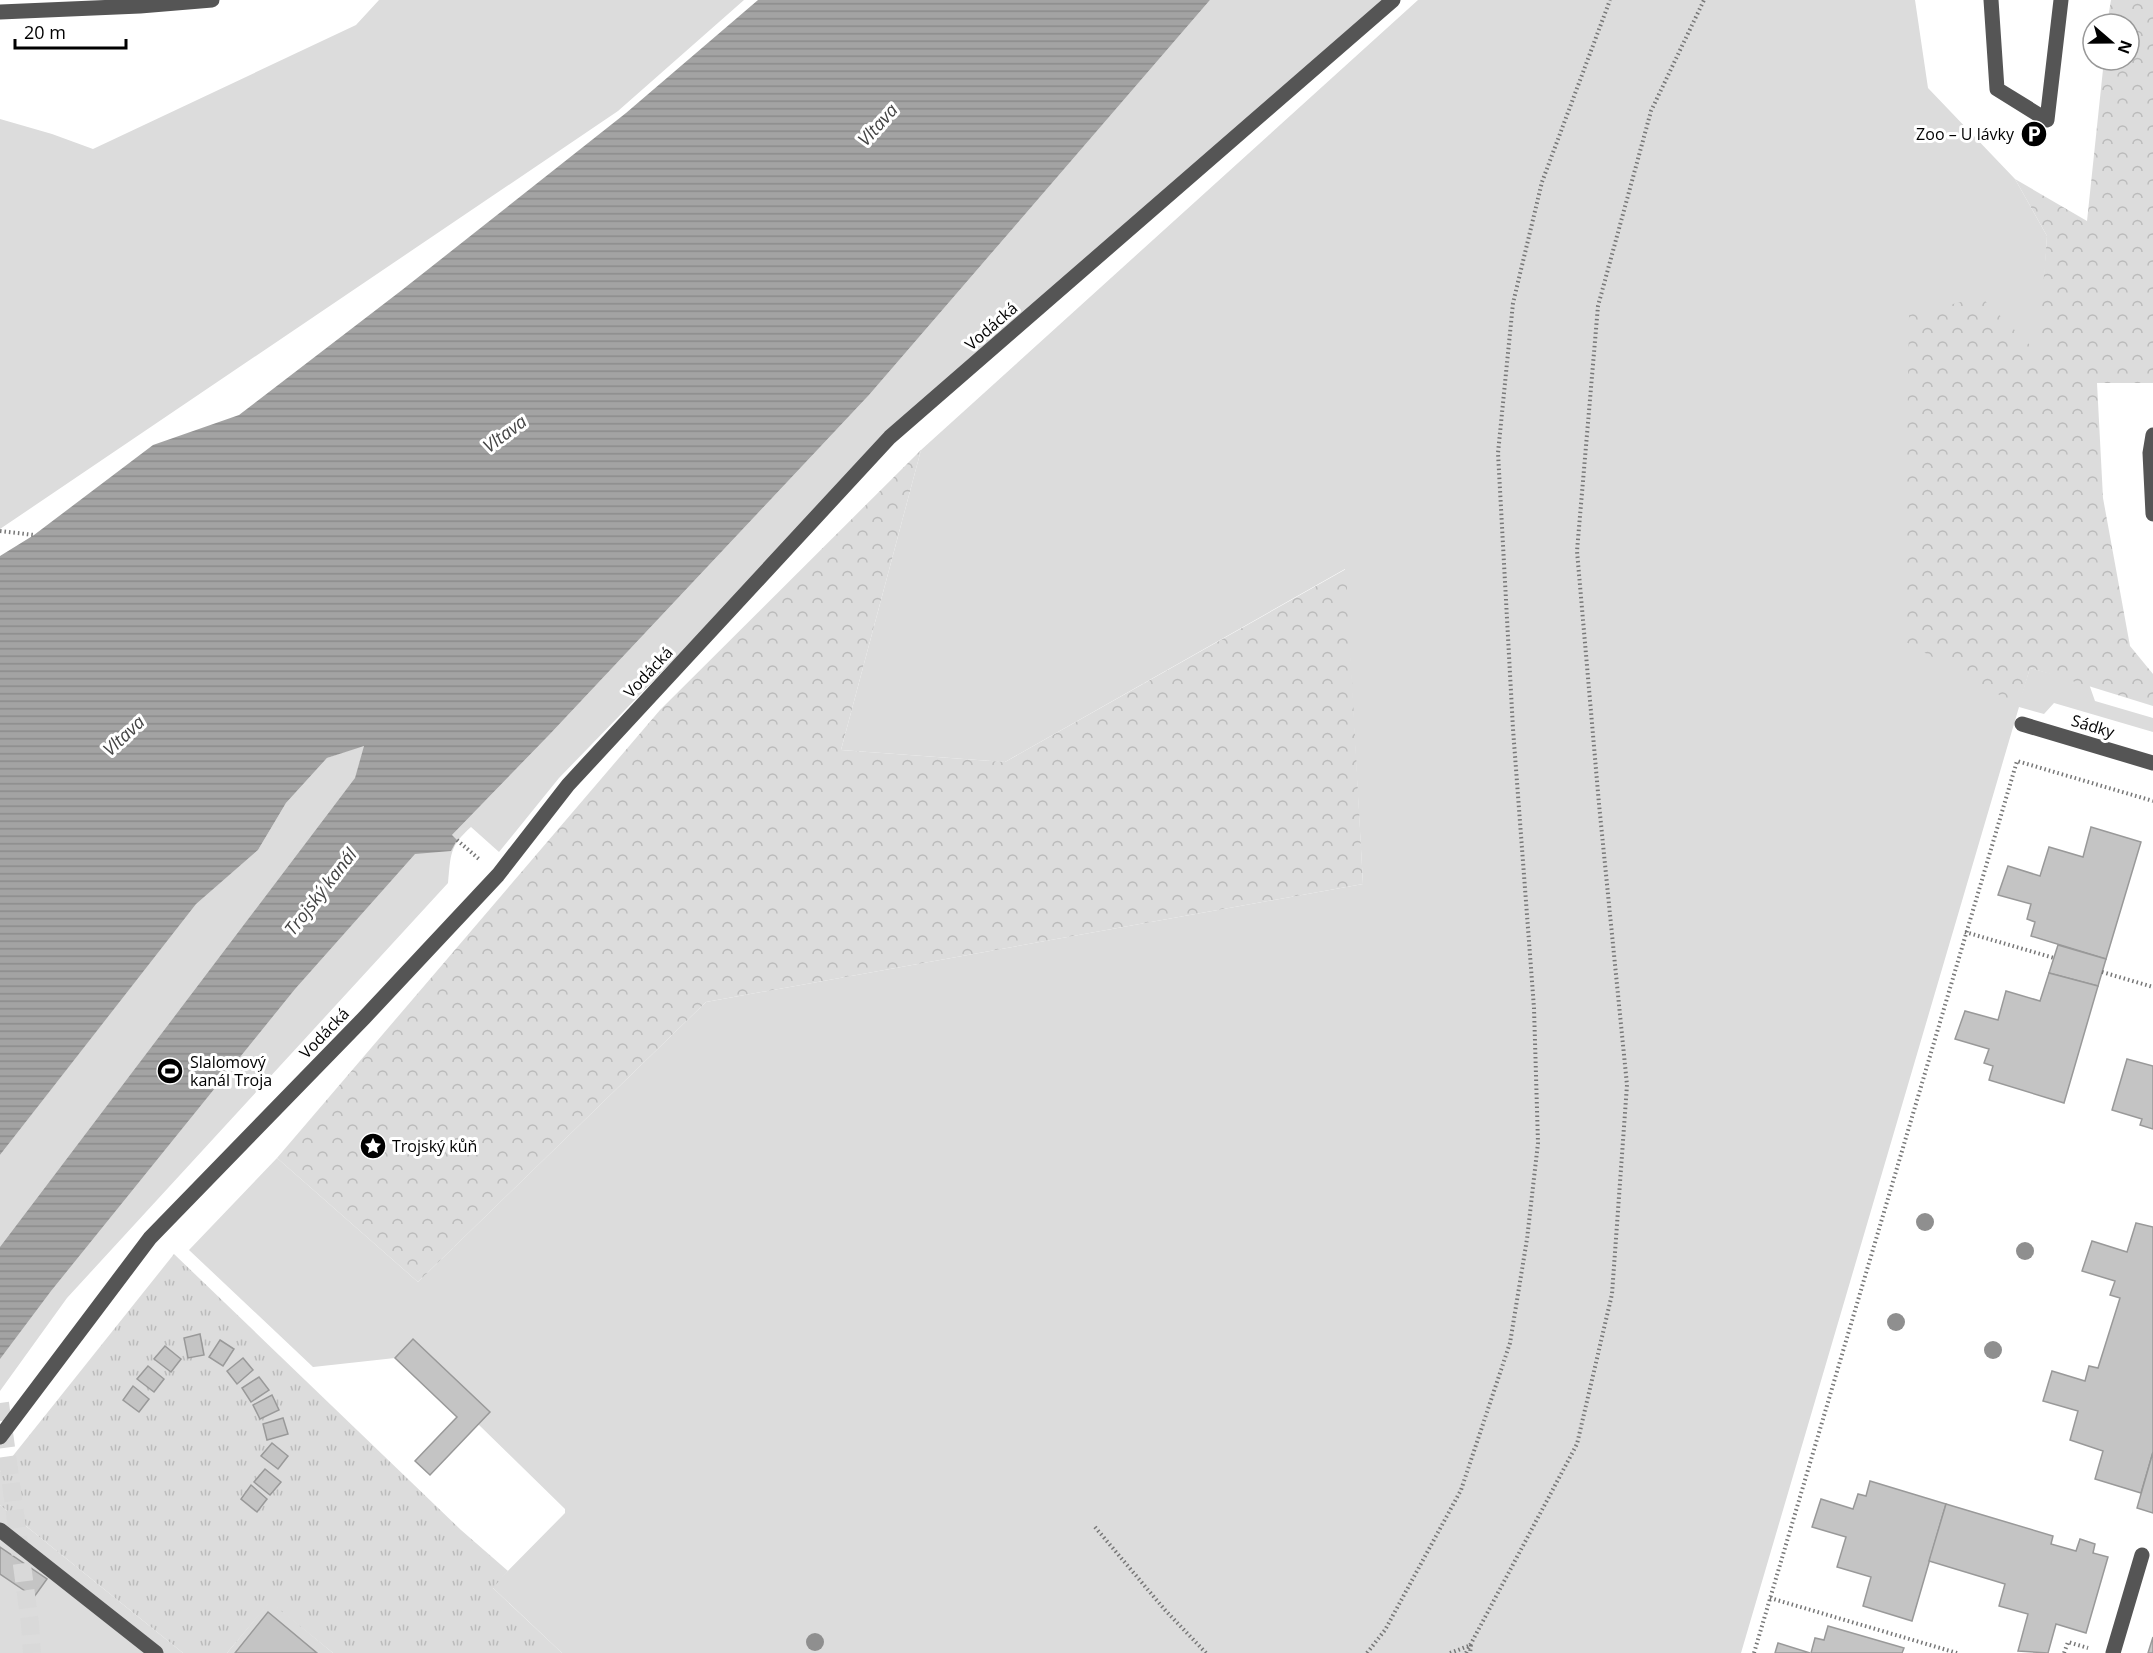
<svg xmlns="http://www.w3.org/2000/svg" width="2153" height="1653" font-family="'Open Sans',sans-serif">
<defs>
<pattern id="forest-crowns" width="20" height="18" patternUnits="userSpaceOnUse" patternTransform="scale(1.5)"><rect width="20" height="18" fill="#dcdcdc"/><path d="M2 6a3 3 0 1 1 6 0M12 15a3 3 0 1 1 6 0" fill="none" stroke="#bbb"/></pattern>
<pattern id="park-tufts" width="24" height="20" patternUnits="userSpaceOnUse" patternTransform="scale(1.5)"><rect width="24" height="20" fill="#dcdcdc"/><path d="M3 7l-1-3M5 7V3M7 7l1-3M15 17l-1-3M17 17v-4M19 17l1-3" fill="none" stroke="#bbb"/></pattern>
<pattern id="water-rules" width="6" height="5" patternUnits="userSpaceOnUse" patternTransform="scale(1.5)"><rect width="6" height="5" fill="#a3a3a3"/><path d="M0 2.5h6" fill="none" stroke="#8b8b8b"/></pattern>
</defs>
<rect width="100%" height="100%" fill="#fff"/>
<g fill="#dcdcdc">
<path d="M379,0H744L618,111L0,529V119L52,134L93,149L356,25Z"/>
<path d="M1210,0H1393L890,437L559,778L499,852L471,827C449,847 451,854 448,883L67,1298L0,1391V1155L195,904L258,850L286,803L327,758L364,745L452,835L551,733L869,395Z"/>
<path d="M1418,0H1915L1928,88L2015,179L2047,236L2018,706L2030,668L2089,684L2095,701L2153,718V732L2054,703L2044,714L2019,707L1741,1653H562L492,1587L565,1513V1509L478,1424L413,1339L395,1358L313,1367L189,1250L277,1158L418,1282L706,1002L1363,884L1345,569L1005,762L841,750L921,450Z"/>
<path d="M0,1505L183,1653H0Z"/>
<path d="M270,1601L333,1653H227Z"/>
</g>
<g fill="url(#forest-crowns)">
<path d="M2111,0H2153V383H2097L2103,498L2130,646L2153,674V706L2030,668L2019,706L1904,641L1909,315L1981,297L2038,353L2047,236L2015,179L2087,221L2104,60H2129V24H2107Z"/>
<path d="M921,450L841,750L1005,762L1346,569L1363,884L706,1002L418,1282L277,1158L660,710Z"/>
</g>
<path fill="url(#park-tufts)" d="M174,1254L461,1530L508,1571L493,1588L562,1653H333L270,1602L227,1653H183L0,1505V1472Z"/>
<path fill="url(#water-rules)" d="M758,0H1210L869,395L551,733L452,835L457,840L451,851L415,854L295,989L51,1291L0,1359V1247L355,778L364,746L327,758L286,803L258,850L196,904L0,1155V556L34,535L153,445L239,415L402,290L626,113Z"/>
<g fill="#c4c4c4" stroke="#999" stroke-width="1.5">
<path d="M2091,827L2141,842L2106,959L2031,936L2035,922L2027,919L2031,904L1998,895L2008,866L2040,876L2049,847L2083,857Z"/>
<path d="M2058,945L2106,959L2098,986L2049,973Z"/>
<path d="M2049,973L2098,986L2064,1103L1989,1080L1993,1066L1984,1063L1989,1049L1955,1039L1965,1011L1998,1020L2006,991L2040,1001Z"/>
<path d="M2127,1059L2153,1066V1129L2140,1125L2142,1119L2112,1110Z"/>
<path d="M2136,1223L2153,1227V1452L2141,1493L2095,1479L2103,1451L2070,1440L2078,1411L2043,1401L2052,1371L2085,1381L2089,1366L2098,1368L2120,1298L2110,1295L2115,1281L2082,1271L2092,1241L2127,1252Z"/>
<path d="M200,1334L204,1355L188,1358L184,1338Z"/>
<path d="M413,1339L490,1412L430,1475L415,1461L457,1417L395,1358Z"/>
<path d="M220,1340L234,1349L223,1366L209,1357Z"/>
<path d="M165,1346L181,1359L171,1372L154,1359Z"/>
<path d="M243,1358L253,1370L237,1384L227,1371Z"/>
<path d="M148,1366L164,1379L154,1392L137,1379Z"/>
<path d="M259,1377L269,1390L251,1402L242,1388Z"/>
<path d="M133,1386L149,1399L139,1412L123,1400Z"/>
<path d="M272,1395L279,1410L260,1419L253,1405Z"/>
<path d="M283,1418L288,1434L267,1440L263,1424Z"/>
<path d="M272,1443L288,1456L278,1469L261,1456Z"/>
<path d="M2153,1452V1513L2137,1508Z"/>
<path d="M265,1469L281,1482L270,1495L254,1482Z"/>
<path d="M1870,1481L1946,1504L1912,1621L1863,1606L1871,1577L1837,1567L1846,1537L1812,1527L1821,1499L1853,1509L1858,1494L1866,1496Z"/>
<path d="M251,1485L267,1499L257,1512L241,1499Z"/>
<path d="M1946,1504L2053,1536L2051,1544L2076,1551L2080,1539L2095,1544L2093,1553L2108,1557L2086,1633L2056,1624L2048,1653L2018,1651L2028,1614L1999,1606L2005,1584L1929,1561Z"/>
<path d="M0,1547L47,1579L34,1597L0,1574Z"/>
<path d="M268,1612L317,1653H235Z"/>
<path d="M1828,1626L1904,1648L1902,1653H1811L1815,1638L1824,1640Z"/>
<path d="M2153,1637V1653H2148Z"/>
<path d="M1778,1643L1810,1653H1775Z"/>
</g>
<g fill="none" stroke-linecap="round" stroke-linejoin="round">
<path stroke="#d9d9d9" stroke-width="18" stroke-dasharray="18 9" stroke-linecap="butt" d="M0,1403L30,1624L32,1653"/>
<g stroke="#777" stroke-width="4" stroke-dasharray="1.5 3" stroke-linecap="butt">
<path d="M0,531L34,535"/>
<path d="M457,840L479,859"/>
<path d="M1965,932L2054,958"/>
<path d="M2102,972L2153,987"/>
<path d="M1095,1527L1165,1610L1206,1653"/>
<path d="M1770,1598L1957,1653"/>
<path d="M1367,1653L1385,1630L1461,1490L1510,1343L1527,1239L1538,1143L1534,1008L1513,729L1498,453L1513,303L1542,182L1610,0"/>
<path d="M1450,1653L1471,1645L1470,1653"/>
<path d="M1466,1653L1577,1444L1612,1294L1627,1085L1599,804L1577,551L1598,306L1651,111L1704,0"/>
<path d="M1754,1653L2017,761L2153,801"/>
<path d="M2064,1653L2068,1642L2088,1648"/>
</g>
<g stroke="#555" stroke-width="15">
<path d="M1991,0L1997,89L2047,120L2061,0"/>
<path d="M0,12L140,6L212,0"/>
<path d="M2153,435L2150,453L2153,514"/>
<path d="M2022,724L2153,763"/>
<path d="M0,1437L150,1238L364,1018L498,875L568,785L890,437L1393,0"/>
<path d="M0,1530L156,1653"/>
<path d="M2113,1653L2142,1555"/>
</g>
</g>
<g fill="#8f8f8f">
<circle cx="1925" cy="1222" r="9"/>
<circle cx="2025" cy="1251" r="9"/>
<circle cx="1896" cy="1322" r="9"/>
<circle cx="1993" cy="1350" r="9"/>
<circle cx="815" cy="1642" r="9"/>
</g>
<defs>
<symbol id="parking-disc" viewBox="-11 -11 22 22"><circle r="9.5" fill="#000" stroke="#fff"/><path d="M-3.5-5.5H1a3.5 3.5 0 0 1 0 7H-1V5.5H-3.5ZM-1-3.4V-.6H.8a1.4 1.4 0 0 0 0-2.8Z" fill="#fff"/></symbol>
<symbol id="stadium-disc" viewBox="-11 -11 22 22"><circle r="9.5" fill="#000" stroke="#fff"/><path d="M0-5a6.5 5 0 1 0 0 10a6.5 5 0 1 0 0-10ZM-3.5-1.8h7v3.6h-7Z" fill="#fff"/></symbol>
<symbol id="sight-disc" viewBox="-11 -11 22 22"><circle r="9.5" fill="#000" stroke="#fff"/><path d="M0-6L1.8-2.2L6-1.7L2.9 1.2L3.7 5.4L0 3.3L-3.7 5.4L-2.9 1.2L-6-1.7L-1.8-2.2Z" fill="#fff"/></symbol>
</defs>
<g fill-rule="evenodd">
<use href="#parking-disc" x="2019" y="119" width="30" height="30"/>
<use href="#stadium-disc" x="155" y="1056" width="30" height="30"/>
<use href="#sight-disc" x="358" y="1131" width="30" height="30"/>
</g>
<g text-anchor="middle" stroke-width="6" stroke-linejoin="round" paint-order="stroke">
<g font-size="16" fill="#000" stroke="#fff" text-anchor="start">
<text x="2014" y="140" text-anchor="end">Zoo – U lávky</text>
<text x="190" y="1068">Slalomový<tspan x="190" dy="18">kanál Troja</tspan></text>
<text x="392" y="1152">Trojský kůň</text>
</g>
<g font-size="16" fill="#000" stroke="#fff">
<text transform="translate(991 326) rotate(-41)" y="6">Vodácká</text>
<text transform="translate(648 672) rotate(-47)" y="6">Vodácká</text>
<text transform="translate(2093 726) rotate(17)" y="6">Sádky</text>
<text transform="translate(324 1033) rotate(-46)" y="6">Vodácká</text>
</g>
<g font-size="18" font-style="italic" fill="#444" stroke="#fff">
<text transform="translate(878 125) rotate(-48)" y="6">Vltava</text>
<text transform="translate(505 434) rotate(-37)" y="6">Vltava</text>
<text transform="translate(124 736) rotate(-43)" y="6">Vltava</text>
<text transform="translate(321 892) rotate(-52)" y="6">Trojský kanál</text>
</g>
</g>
<g transform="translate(2111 42) rotate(110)"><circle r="28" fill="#ffffff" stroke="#999999" stroke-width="1.5"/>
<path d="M0-4.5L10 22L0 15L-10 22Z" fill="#000000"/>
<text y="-9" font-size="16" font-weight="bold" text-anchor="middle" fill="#000000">N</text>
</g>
<path d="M15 39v9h111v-9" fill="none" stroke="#000000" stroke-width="3"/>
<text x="24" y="39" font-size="18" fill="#000000" stroke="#ffffff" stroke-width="4.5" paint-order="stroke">20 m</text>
</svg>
